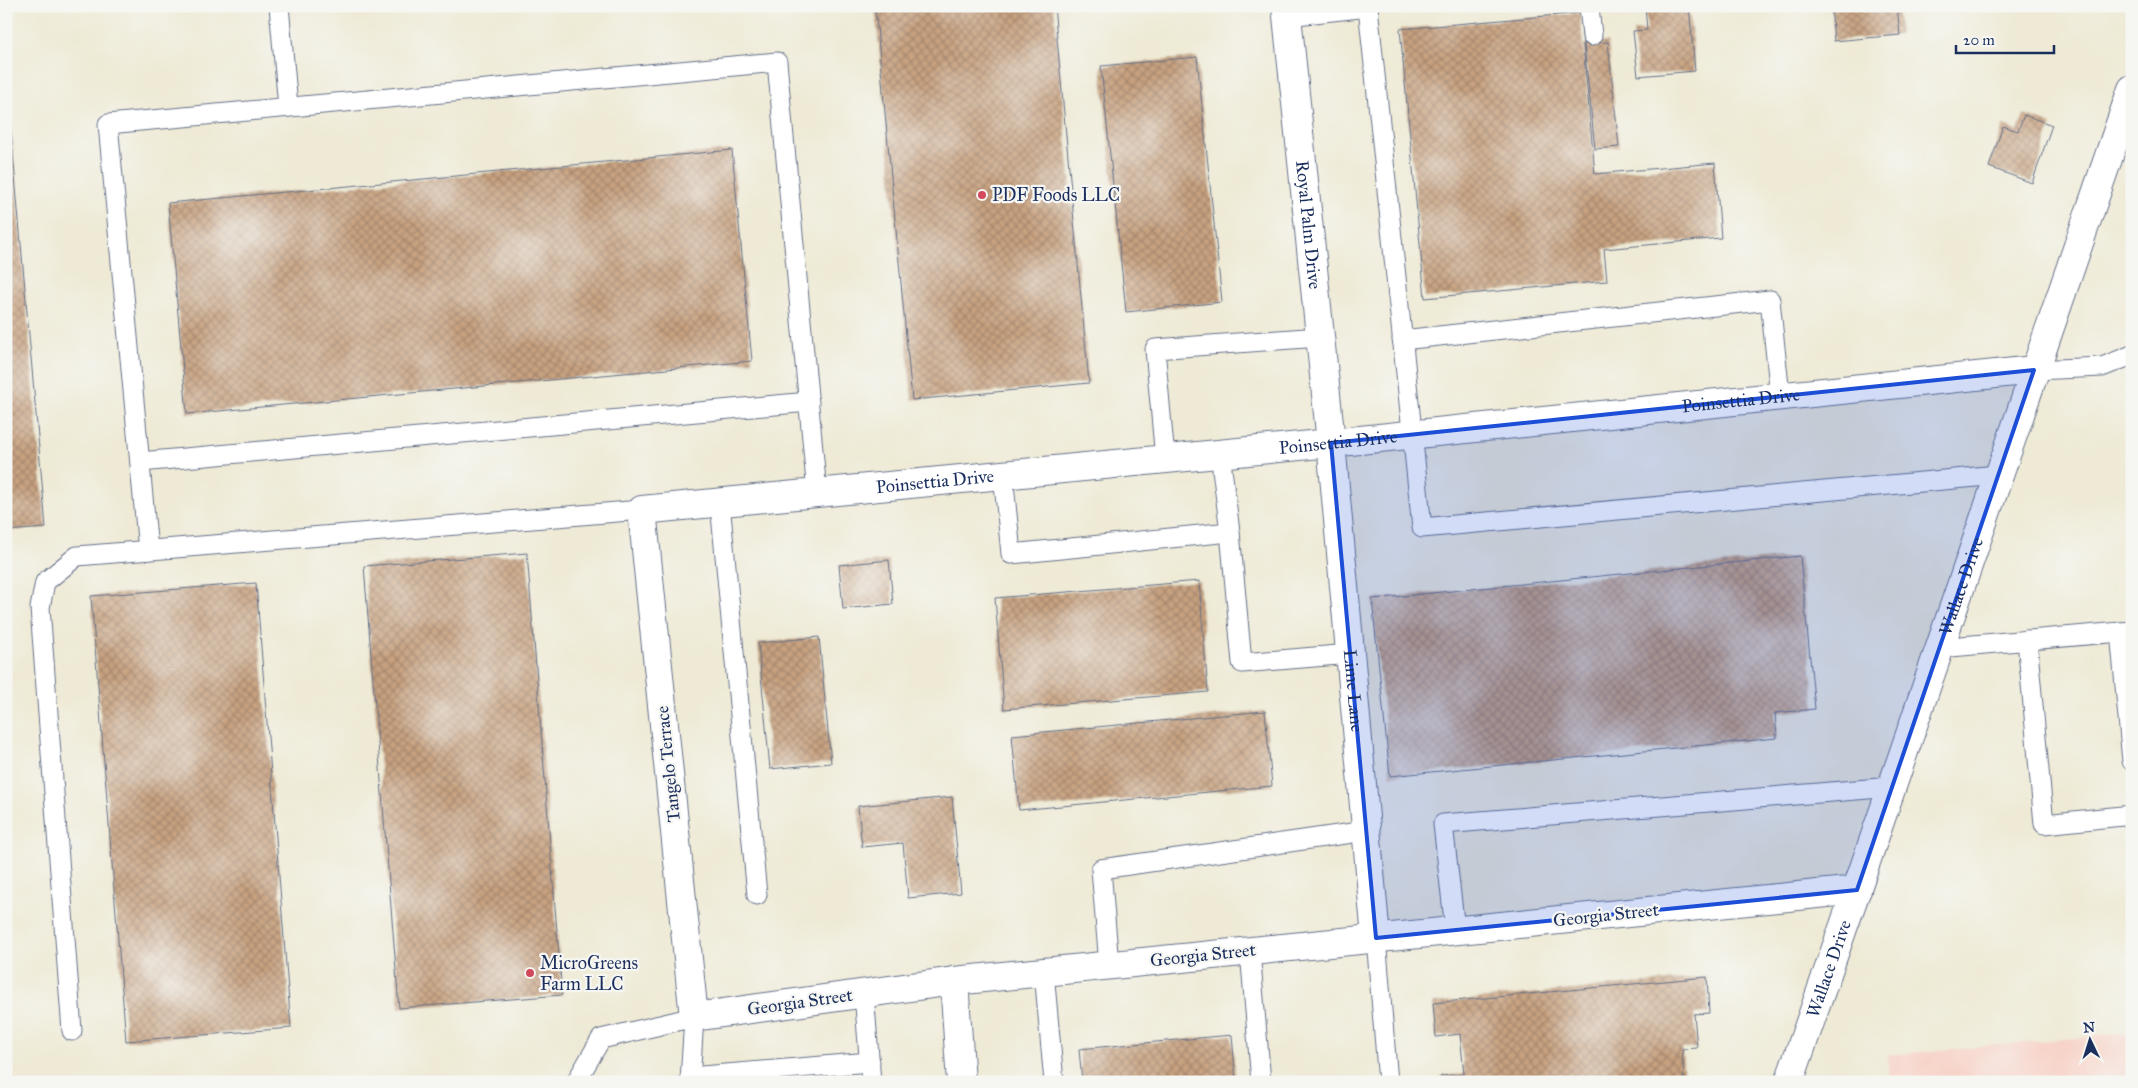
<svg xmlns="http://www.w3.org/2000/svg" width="2138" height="1088" font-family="'IM FELL Great Primer',serif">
<defs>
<pattern id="building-cross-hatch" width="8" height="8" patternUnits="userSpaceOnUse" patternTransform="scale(1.25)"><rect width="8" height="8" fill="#c8a280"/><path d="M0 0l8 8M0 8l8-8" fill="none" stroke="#a2846c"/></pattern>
</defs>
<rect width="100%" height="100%" fill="#f6f6f2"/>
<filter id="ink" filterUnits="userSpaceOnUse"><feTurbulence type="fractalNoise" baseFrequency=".02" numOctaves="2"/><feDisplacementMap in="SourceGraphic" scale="10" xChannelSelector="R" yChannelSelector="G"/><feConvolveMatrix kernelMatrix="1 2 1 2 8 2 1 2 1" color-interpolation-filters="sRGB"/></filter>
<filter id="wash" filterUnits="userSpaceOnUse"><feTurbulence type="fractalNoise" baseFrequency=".0096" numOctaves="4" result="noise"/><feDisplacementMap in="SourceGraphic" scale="20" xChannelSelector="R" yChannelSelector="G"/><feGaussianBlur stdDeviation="1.12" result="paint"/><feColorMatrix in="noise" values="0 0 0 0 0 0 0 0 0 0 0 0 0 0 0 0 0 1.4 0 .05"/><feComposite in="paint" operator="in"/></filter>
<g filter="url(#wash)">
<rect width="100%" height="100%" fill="#eeead5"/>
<path fill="#f7d1c6" d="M2132,1033V1082H1890L1887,1055Z"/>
<g id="blocks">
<g fill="url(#building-cross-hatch)">
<path d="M875,6H1054L1089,383L912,400Z"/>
<path d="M1645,6H1689L1695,71L1638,76L1633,31L1647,30Z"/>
<path d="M1831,6H1897L1900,35L1834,41Z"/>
<path d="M1580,13L1595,174L1715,163L1721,238L1604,249L1607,281L1425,298L1400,29Z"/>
<path d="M1608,42L1619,147L1595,149L1584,44Z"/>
<path d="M1197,57L1222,302L1126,312L1101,66Z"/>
<path d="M6,96H8L46,528L6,531Z"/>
<path d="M2024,115L2052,125L2032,183L1989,167L2003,126L2018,131Z"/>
<path d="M732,150L752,361L187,414L168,203Z"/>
<path d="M527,553L562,995L399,1008L364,566Z"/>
<path d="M1800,556L1815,709L1775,713L1777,738L1390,776L1372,599Z"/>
<path d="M889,560L893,604L843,609L839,565Z"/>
<path d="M1199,581L1208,692L1004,709L995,598Z"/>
<path d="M256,583L291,1028L126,1041L91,596Z"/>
<path d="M819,637L831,763L770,769L758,643Z"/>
<path d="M1265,711L1272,786L1019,810L1012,735Z"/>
<path d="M952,797L961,893L908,898L903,843L862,847L858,806Z"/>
<path d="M1707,977L1709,1013L1694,1014L1697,1048L1682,1049L1684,1082H1441V1076L1464,1074L1460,1034L1436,1037L1433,1003Z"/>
<path d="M1232,1035L1236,1082H1082L1079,1049Z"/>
</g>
</g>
</g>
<g filter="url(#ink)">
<use href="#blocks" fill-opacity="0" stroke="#657088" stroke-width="1"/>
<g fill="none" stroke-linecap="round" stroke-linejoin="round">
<defs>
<g id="lane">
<path d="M279,6L288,107"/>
<path d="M1589,6L1592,36"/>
<path d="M1287,16L1368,7L1422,528L1998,475"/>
<path d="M1402,340L1770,300L1780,396"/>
<path d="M2034,370L2102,367L2132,355"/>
<path d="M1165,459L1155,349L1320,337"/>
<path d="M140,462L809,402"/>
<path d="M1003,474L1011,554L1230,532L1220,453"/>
<path d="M720,503L757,895"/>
<path d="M1230,532L1242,663L1350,654"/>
<path d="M148,550L108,124L777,62L817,493"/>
<path d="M2120,632L2132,761"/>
<path d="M2027,640L2044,824L2132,815"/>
<path d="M1939,648L2132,631"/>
<path d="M1455,930L1443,824L1892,787"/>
<path d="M1376,938L1388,1082"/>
<path d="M1250,951L1261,1082"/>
<path d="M1109,965L1101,869L1366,831"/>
<path d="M1044,972L1054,1082"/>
<path d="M864,993L871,1082"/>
<path d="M72,1031L40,608L45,582L77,556L642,510"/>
<path d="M690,1077L870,1062"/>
<path d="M576,1082L601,1039L694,1017L690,1082"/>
</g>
<g id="street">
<path id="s1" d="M1286,6L1331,443L1376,938"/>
<path id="s2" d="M1857,890L954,981L694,1017L642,510L1331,443L2034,370"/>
<path d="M954,981L961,1082"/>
<path id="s3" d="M1789,1082C1906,752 2017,420 2132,89"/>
</g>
</defs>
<use href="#lane" stroke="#657088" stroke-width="21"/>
<use href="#street" stroke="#657088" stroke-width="30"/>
<use href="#lane" stroke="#fff" stroke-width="19"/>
<use href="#street" stroke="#fff" stroke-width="28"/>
</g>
</g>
<path fill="#1d4ed8" fill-opacity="0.2" stroke="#1d4ed8" stroke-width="4" stroke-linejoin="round" d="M2034,370L1857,890L1376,938L1331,443Z"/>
<g fill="#d1495b" stroke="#f6f6f2" stroke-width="2">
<circle cx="982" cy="195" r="5"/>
<circle cx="530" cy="973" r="5"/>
</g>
<g text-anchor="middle" stroke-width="4.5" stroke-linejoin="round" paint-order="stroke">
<g font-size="18" fill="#1b2f5e" stroke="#f6f6f2" text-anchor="start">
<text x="992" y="201">PDF Foods LLC</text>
<text x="540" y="969">MicroGreens<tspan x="540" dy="21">Farm LLC</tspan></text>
</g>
<g font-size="18" fill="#1b2f5e" stroke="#f6f6f2">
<text dy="6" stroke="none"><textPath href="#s1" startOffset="220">Royal Palm Drive</textPath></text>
<text dy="6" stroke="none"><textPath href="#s2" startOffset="2784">Poinsettia Drive</textPath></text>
<text dy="6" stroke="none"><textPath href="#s2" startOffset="2379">Poinsettia Drive</textPath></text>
<text dy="6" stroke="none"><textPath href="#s2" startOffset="1974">Poinsettia Drive</textPath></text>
<text dy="6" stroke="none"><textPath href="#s3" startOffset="525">Wallace Drive</textPath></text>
<text dy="6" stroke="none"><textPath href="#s1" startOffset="688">Lime Lane</textPath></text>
<text transform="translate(668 764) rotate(-96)" y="6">Tangelo Terrace</text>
<text transform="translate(1606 915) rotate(-6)" y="6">Georgia Street</text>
<text transform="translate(1203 955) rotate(-6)" y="6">Georgia Street</text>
<text dy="6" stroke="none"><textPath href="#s3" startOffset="120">Wallace Drive</textPath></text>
<text transform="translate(800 1002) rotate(-8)" y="6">Georgia Street</text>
</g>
</g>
<rect width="2138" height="1088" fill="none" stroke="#f6f6f2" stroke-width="25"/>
<g transform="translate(2090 1040) rotate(356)" stroke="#f6f6f2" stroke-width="4" paint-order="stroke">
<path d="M0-4L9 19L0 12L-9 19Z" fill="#1b2f5e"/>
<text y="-8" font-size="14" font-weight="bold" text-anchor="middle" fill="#1b2f5e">N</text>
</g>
<path d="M1956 45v8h98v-8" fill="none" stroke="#1b2f5e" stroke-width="2.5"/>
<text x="1963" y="45" font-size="15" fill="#1b2f5e" stroke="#f6f6f2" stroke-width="4" paint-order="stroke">20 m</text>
</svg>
